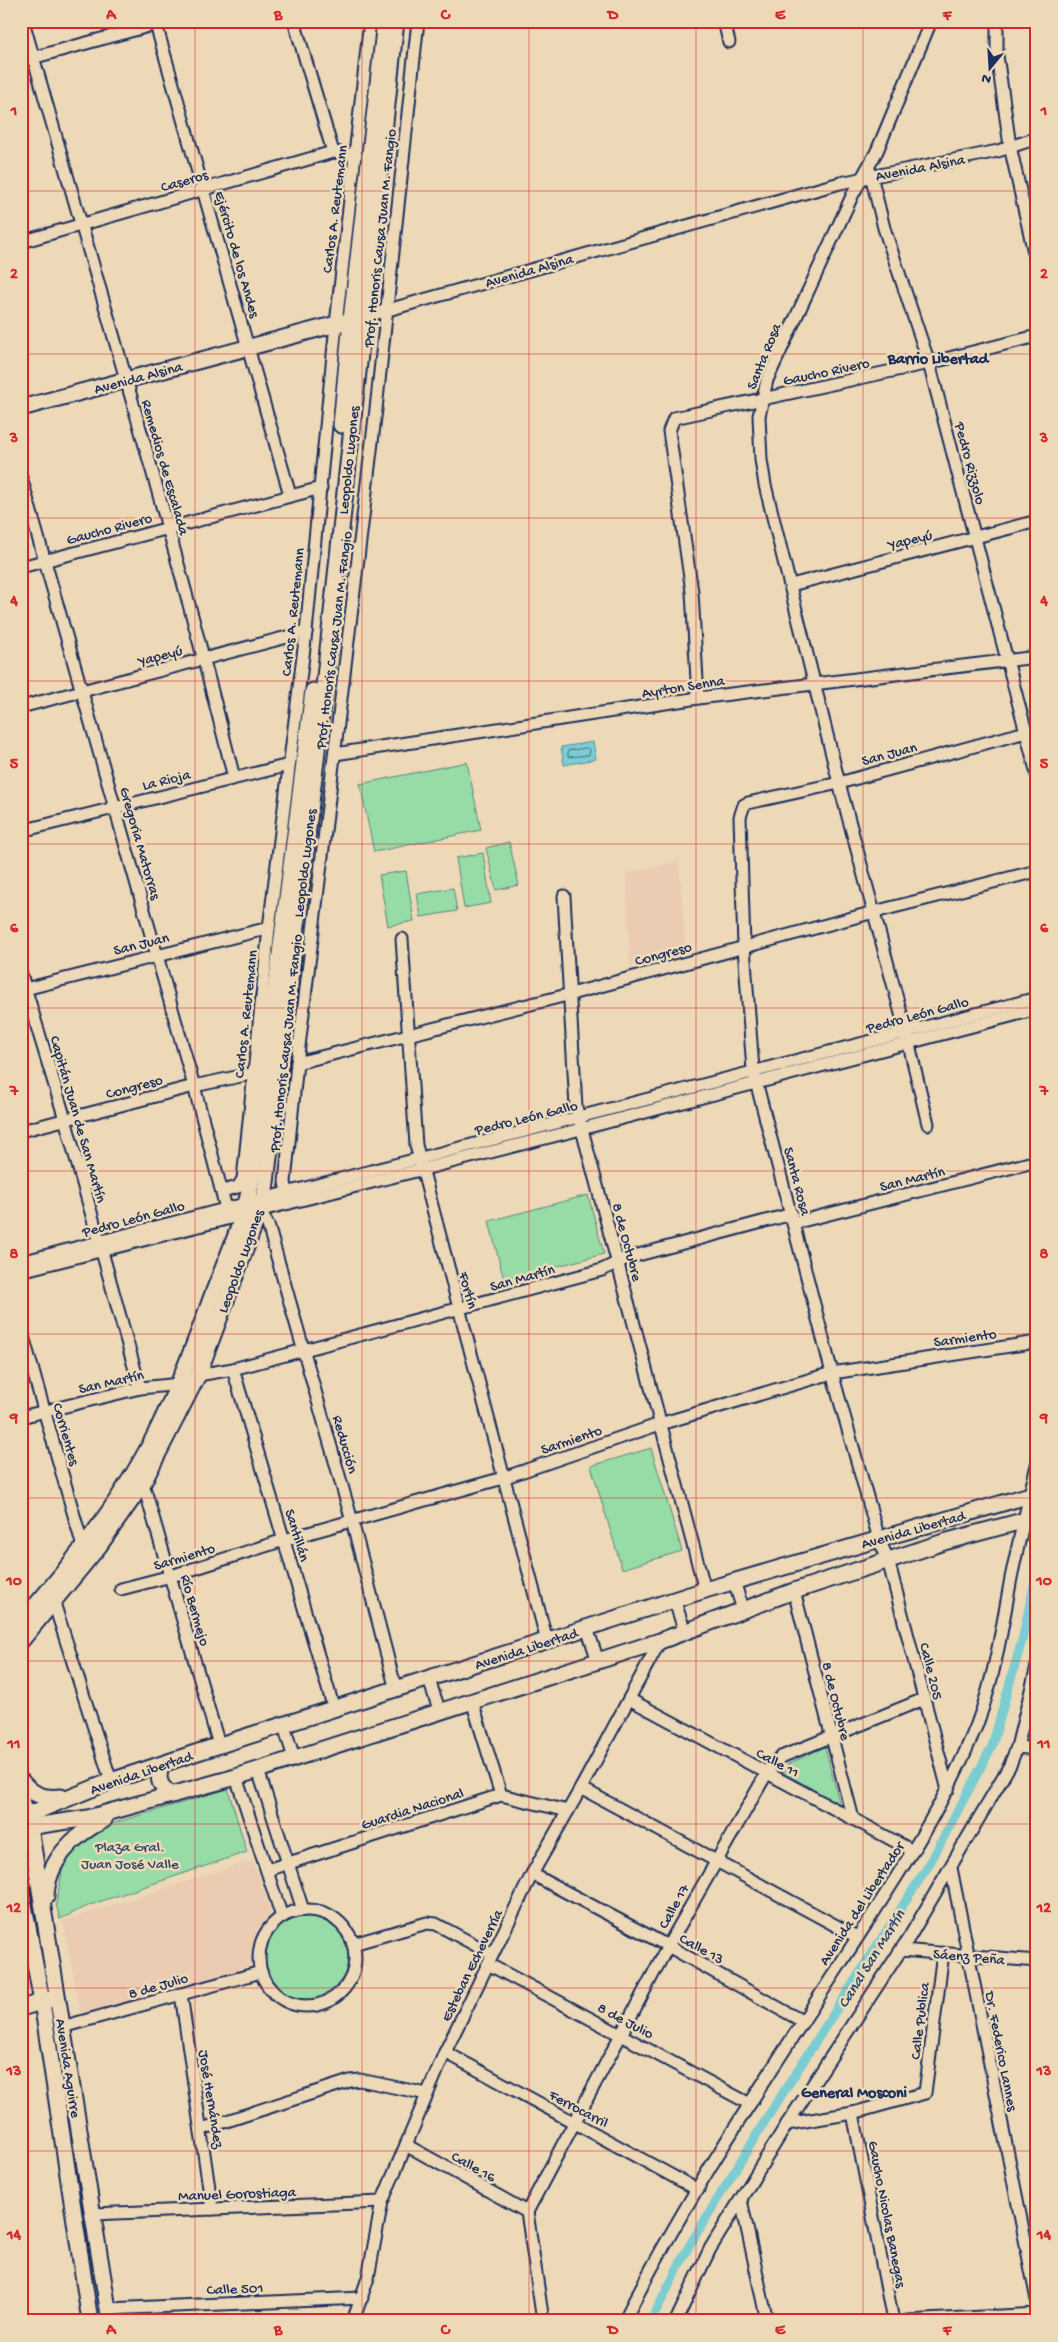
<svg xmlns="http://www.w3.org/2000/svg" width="1058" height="2342" font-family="'Gochi Hand',sans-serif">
<rect width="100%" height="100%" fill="#edd9b7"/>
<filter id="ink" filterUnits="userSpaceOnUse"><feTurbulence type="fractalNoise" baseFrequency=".02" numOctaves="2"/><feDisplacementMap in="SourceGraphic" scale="10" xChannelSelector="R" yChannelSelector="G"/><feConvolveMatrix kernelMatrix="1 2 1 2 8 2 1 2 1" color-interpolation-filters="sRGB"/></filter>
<g filter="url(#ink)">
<g fill="#ebccb3">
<path d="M679,861L686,954L630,967L626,873Z"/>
<path d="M253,1860L272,1914L264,1924L259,1936L253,1955V1965L81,2016L63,1921Z"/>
</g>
<g fill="#97dba7" stroke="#598582">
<path d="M467,762L481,830L374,852L360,784Z"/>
<path d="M509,842L519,885L496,890L486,848Z"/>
<path d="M483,853L491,903L464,908L456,858Z"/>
<path d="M406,871L414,921L388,926L379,875Z"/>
<path d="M453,888L457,911L421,917L417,894Z"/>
<path d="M588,1195L604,1254L504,1280L489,1221Z"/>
<path d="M651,1448L682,1551L622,1569L591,1466Z"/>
<path d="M825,1747L840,1805L783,1772L788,1764Z"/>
<path d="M228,1789L247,1852L90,1905L60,1919L56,1904L63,1866L82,1839L114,1823Z"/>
<circle cx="306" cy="1957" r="42"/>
</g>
<path fill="#7bcdd1" stroke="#558ea3" d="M593,742L596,759L564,765L561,747Z"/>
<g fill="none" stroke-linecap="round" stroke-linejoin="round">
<path stroke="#416e8c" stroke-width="1" d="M587,748L590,750L589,755L568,757V751Z"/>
<g stroke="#558ea3" stroke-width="2.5">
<path d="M31,1880L45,1975"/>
<path d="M53,2016L101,2321"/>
</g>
<path stroke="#7bcdd1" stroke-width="9" d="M651,2321L689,2246L765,2121L930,1863L992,1746L1022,1640L1037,1572"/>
<defs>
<g id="minor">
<path d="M23,21C94,273 171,523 234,778"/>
<path d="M155,21L290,495"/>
<path d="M294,21L333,152"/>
<path d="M724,21L729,42"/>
<path d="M997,21V55L1010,146L1037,266"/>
<path d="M21,61L167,21"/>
<path d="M870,171L884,228L929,363L1037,774"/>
<path d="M21,242L333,152L356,155"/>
<path d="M363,317L840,183L998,151L1037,138"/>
<path d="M21,477L194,1086L228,1216"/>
<path d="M21,567L321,488"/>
<path d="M791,585L1037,521"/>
<path d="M698,698L692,592L669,431L674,418L929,363L1037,336"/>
<path d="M21,707L306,632"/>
<path d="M335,754L698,698L1037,657"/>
<path d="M21,831L289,765"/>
<path d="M564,896L576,1107L705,1590"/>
<path d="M402,939L416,1145L547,1641"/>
<path d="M21,974L65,1119L140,1388"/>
<path d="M21,990L269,928"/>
<path d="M297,1063L571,994L874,912L1037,871"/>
<path d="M928,1124L906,1032L839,783L765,485L761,460L759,416L767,380L853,194L877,151L931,21"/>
<path d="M21,1131L194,1086L255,1073"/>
<path d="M222,1191L238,1187L243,1179L269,928L306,632L336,324L370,21"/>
<path d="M289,1203L285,1182L297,1063L376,409L418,21"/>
<path d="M260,1210L268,1225L352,1521L396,1690"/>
<path d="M794,1223L1037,1161"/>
<path d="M21,1262L1037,998"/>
<path d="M21,1271L581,1129L1037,1009"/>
<path d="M21,1329L83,1547"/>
<path d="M233,1369L334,1709"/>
<path d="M198,1375L233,1369L602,1270L627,1258L792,1214"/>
<path d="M21,1417L140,1388L180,1384"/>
<path d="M142,1485L146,1493L219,1745"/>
<path d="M734,1581L743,1610"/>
<path d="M121,1589L171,1576L284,1540L503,1478L660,1424L832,1373L1037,1342"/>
<path d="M794,1591L853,1819"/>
<path d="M674,1599L685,1632"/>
<path d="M54,1603L111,1781"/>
<path d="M587,1628L598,1661"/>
<path d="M429,1680L440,1712"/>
<path d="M629,1699L913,1851"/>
<path d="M472,1701L501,1795"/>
<path d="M284,1726L294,1758"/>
<path d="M1017,1747L1037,1749"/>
<path d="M258,1770L303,1910"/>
<path d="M236,1777L282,1917"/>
<path d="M581,1788L857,1937"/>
<path d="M948,1790L888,1560L879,1539L832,1373L753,1070L744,947L740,817L744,805L748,803L839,783L1037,729"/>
<path d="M951,1868L1037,2300"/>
<path d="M267,1870L501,1795L568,1811"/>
<path d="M532,1874L668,1946L802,2021"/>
<circle cx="307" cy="1958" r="48"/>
<path d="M353,1944L427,1923L436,1924L492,1954"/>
<path d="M901,1950L1037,1961"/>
<path d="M488,1964L750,2104"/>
<path d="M181,1994L212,2209"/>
<path d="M62,2027L261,1972"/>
<path d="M445,2052L698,2190"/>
<path d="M853,2113L893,2321"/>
<path d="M787,2124L853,2113L925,2093L943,1953"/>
<path d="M202,2129L350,2081L360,2080L427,2094"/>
<path d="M406,2145L527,2212"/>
<path d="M741,2200L767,2321"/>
<path d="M527,2212L668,1946L772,1764L781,1757L924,1699"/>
<path d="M527,2212L543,2321"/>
<path d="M93,2214L382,2202"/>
<path d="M108,2309L362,2298"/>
<path d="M353,2321L368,2278L382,2202L445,2052L532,1874L581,1788L660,1641"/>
<path d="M624,2321C685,2199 765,2080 839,1966C886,1893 936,1821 970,1741C993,1690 1001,1633 1011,1578C1019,1540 1028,1503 1037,1465"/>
<path d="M676,2321L710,2249L787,2124L910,1936L1010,1765L1017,1747L1037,1666"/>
<path d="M907,2321L1037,2314"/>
</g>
<g id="major">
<path d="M21,408L359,318"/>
<path d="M341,425L351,320L385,21"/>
<path d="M21,1622C72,1565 119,1505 154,1437C177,1391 195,1344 212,1296C227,1257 245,1219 252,1177L313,691"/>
<path d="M21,1641L99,1546L142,1485L198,1375L260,1210L265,1191L316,760L396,21"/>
<path d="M161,1765C157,1780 159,1786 172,1795"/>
<path d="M21,1781C33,1795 43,1799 61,1797"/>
<path d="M21,1797L30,1828L110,2321"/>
<path d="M21,1819L27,1815L111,1781L195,1753L705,1590L1037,1493"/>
<path d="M21,1828L88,1818L236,1777L660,1641L794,1591L944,1542L1037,1517"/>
<path d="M21,1889L42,2002L90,2321"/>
<path d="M46,1897C47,1862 73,1835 104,1820"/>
<path d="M21,2008L51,1999"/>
</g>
</defs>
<use href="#minor" stroke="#1b2f5e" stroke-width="15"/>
<use href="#major" stroke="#1b2f5e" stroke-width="19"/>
<use href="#minor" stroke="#edd9b7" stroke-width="11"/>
<use href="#major" stroke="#edd9b7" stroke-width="15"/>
</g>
</g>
<path fill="none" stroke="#d62828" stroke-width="1" stroke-opacity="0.55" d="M195,21V2321M362,21V2321M529,21V2321M696,21V2321M863,21V2321M21,191H1037M21,354H1037M21,518H1037M21,681H1037M21,844H1037M21,1008H1037M21,1171H1037M21,1334H1037M21,1498H1037M21,1661H1037M21,1824H1037M21,1988H1037M21,2151H1037"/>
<g text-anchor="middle" stroke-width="5" stroke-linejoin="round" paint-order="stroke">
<g font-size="15" fill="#1b2f5e" stroke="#edd9b7">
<text transform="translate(920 167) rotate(-11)" y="5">Avenida Alsina</text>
<text transform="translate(184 180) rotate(-16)" y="5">Caseros</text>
<text transform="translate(334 209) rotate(-83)" y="5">Carlos A. Reutemann</text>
<text transform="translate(379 238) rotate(-84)" y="5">Prof. Honoris Causa Juan M. Fangio</text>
<text transform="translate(238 254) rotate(74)" y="5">Ejército de los Andes</text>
<text transform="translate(529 270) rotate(-16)" y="5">Avenida Alsina</text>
<text transform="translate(763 356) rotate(-68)" y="5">Santa Rosa</text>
<text transform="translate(826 371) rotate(-12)" y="5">Gaucho Rivero</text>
<text transform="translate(138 377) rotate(-15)" y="5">Avenida Alsina</text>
<text transform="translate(348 460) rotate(-84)" y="5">Leopoldo Lugones</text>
<text transform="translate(971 463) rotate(75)" y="5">Pedro Rizzolo</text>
<text transform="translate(166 467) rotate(74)" y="5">Remedios de Escalada</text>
<text transform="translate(109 528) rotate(-15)" y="5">Gaucho Rivero</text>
<text transform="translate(910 539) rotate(-14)" y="5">Yapeyú</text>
<text transform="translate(292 612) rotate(-84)" y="5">Carlos A. Reutemann</text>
<text transform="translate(333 640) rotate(-83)" y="5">Prof. Honoris Causa Juan M. Fangio</text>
<text transform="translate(160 655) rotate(-15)" y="5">Yapeyú</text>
<text transform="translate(683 686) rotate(-9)" y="5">Ayrton Senna</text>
<text transform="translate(889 753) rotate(-15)" y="5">San Juan</text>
<text transform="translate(166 779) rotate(-14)" y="5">La Rioja</text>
<text transform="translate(141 843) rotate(74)" y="5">Gregoria Matorras</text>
<text transform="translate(304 863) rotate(-83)" y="5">Leopoldo Lugones</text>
<text transform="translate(141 943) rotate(-14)" y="5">San Juan</text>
<text transform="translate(663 953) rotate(-15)" y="5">Congreso</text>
<text transform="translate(245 1014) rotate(-84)" y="5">Carlos A. Reutemann</text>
<text transform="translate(917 1014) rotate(-15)" y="5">Pedro León Gallo</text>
<text transform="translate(285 1043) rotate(-84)" y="5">Prof. Honoris Causa Juan M. Fangio</text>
<text transform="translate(134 1086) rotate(-15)" y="5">Congreso</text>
<text transform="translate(526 1117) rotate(-14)" y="5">Pedro León Gallo</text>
<text transform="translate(79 1119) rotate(74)" y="5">Capitán Juan de San Martín</text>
<text transform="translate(912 1178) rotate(-14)" y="5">San Martín</text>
<text transform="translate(798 1181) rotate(75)" y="5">Santa Rosa</text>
<text transform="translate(133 1218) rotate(-15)" y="5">Pedro León Gallo</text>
<text transform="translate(628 1242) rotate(75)" y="5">8 de Octubre</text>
<text transform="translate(240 1261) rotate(-70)" y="5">Leopoldo Lugones</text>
<text transform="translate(522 1277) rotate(-16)" y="5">San Martín</text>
<text transform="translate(469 1290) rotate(75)" y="5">Fortín</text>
<text transform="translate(965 1337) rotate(-8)" y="5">Sarmiento</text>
<text transform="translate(111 1381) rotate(-13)" y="5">San Martín</text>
<text transform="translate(67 1434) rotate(74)" y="5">Corrientes</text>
<text transform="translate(571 1439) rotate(-19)" y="5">Sarmiento</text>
<text transform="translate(346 1444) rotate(74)" y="5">Reducción</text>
<text transform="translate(913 1529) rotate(-16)" y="5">Avenida Libertad</text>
<text transform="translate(298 1535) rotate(73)" y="5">Santillán</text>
<text transform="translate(184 1556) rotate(-17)" y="5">Sarmiento</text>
<text transform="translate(196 1610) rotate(74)" y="5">Río Bermejo</text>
<text transform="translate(526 1648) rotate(-18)" y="5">Avenida Libertad</text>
<text transform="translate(932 1671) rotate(76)" y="5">Calle 205</text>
<text transform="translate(837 1701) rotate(76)" y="5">8 de Octubre</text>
<text transform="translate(778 1762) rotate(28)" y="5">Calle 11</text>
<text transform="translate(141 1772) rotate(-19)" y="5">Avenida Libertad</text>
<text transform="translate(412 1808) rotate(-18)" y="5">Guardia Nacional</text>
<text transform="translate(861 1903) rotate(-57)" y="5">Avenida del Libertador</text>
<text transform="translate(673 1906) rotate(-61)" y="5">Calle 17</text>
<text transform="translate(702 1948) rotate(29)" y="5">Calle 13</text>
<text transform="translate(969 1956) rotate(5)" y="5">Sáenz Peña</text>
<text transform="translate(471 1965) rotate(-64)" y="5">Esteban Echeverría</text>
<text transform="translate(158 1985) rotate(-16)" y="5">8 de Julio</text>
<text transform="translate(626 2020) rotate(28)" y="5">8 de Julio</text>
<text transform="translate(919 2021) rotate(-83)" y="5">Calle Publica</text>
<text transform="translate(1002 2051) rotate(79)" y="5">Dr. Federico Lannes</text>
<text transform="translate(69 2068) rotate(81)" y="5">Avenida Aguirre</text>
<text transform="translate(212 2099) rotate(81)" y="5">José Hernández</text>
<text transform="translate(579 2108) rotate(28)" y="5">Ferrocarril</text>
<text transform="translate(474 2166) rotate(29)" y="5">Calle 16</text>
<text transform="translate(237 2193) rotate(-2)" y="5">Manuel Gorostiaga</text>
<text transform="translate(888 2214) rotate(79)" y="5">Gaucho Nicolas Banegas</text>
<text transform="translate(235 2288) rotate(-2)" y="5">Calle 501</text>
</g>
<g font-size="15" fill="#2e4969" stroke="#edd9b7">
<text x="130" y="1851">Plaza Gral.<tspan x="130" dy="17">Juan José Valle</tspan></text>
</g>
<g font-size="16" font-weight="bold" fill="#1b2f5e" stroke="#edd9b7">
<text x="938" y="363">Barrio Libertad</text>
<text x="854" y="2097">General Mosconi</text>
</g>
<g font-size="16" font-style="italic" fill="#29476f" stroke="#edd9b7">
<text transform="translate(870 1958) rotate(-58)" y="6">Canal San Martín</text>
</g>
</g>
<rect width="1058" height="2342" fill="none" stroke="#edd9b7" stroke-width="55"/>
<g transform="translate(990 68) rotate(198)" stroke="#edd9b7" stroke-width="4" paint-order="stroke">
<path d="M0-4L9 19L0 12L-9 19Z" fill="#1b2f5e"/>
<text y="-8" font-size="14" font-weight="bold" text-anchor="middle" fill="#1b2f5e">N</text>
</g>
<rect x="28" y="28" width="1002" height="2286" fill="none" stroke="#d62828" stroke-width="2"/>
<g font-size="16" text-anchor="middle" font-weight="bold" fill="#d62828">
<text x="111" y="19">A</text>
<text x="278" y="19">B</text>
<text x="445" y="19">C</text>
<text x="613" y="19">D</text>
<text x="780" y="19">E</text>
<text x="947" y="19">F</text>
<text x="14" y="115">1</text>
<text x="1044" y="115">1</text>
<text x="14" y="278">2</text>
<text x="1044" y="278">2</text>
<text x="14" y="442">3</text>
<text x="1044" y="442">3</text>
<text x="14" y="605">4</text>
<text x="1044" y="605">4</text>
<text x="14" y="768">5</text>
<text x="1044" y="768">5</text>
<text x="14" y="932">6</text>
<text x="1044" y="932">6</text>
<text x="14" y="1095">7</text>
<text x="1044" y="1095">7</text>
<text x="14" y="1258">8</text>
<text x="1044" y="1258">8</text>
<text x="14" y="1422">9</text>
<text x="1044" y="1422">9</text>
<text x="14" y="1585">10</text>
<text x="1044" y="1585">10</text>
<text x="14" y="1748">11</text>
<text x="1044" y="1748">11</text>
<text x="14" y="1912">12</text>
<text x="1044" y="1912">12</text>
<text x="14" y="2075">13</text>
<text x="1044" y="2075">13</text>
<text x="14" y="2239">14</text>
<text x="1044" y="2239">14</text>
<text x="111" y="2334">A</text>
<text x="278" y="2334">B</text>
<text x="445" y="2334">C</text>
<text x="613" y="2334">D</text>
<text x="780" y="2334">E</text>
<text x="947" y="2334">F</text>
</g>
</svg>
